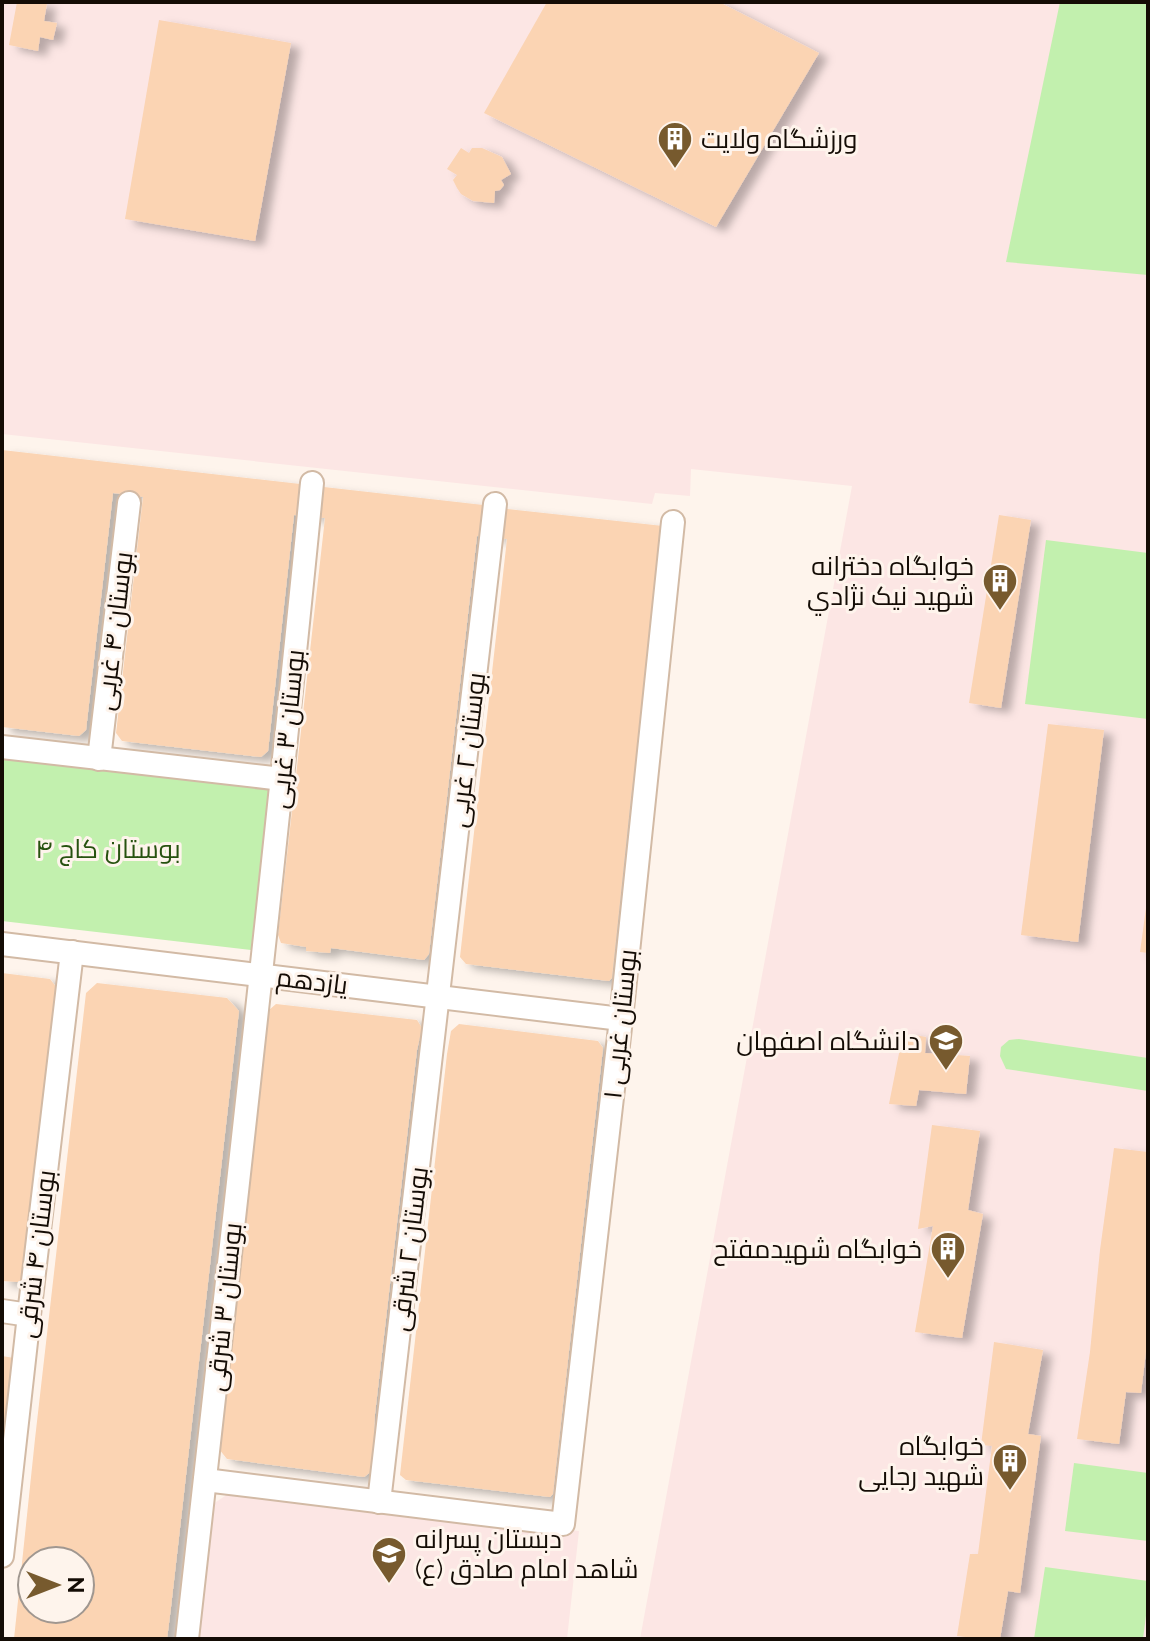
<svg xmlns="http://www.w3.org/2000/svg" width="1150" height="1641" font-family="Raleway,Cairo,sans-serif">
<defs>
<filter id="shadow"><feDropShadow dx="9" dy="5" stdDeviation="4" flood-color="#0004"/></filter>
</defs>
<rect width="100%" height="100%" fill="#fef4ec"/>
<g fill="#fce6e4">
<path d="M2,2H1148V1639H640L852,486L691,469L690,496L655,493L652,504L2,434Z"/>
<path d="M234,1490L579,1531L567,1639H198L213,1504Z"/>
</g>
<g fill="#c2f0ae">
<path d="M1060,2H1148V275L1006,262Z"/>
<path d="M1046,540L1148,553V719L1025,704Z"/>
<path d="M2,753L262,782L269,791L251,950L2,921Z"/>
<path d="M1019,1039L1148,1058V1091L1006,1069L1000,1056L1001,1047L1009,1040Z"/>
<path d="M1074,1463L1148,1473V1541L1065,1531Z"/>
<path d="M1045,1567L1148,1581V1600L1143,1639H1034Z"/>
</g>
<g fill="#fbd4b3" fill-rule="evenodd" filter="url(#shadow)">
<path d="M17,2L47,3L44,21L57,23L53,40L40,37L38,51L9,45Z"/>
<path d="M547,2H719L819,53L716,227L484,113Z"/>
<path d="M159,20L291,43L255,241L125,219Z"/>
<path d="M461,148L469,153L472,148H482L502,157L511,174L501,180L504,185L500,190L495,191L494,203L473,201L461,194L457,188L453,180L457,175L447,169Z"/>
<path d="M2,450L309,485L307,516L294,515L268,751L261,757L122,741L116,733L143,497L130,495L113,493L86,730L79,736L2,727Z"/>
<path d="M315,486L492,506L489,537L477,536L429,954L424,960L331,948L330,953L306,951V947L281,943L278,935L325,518L312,517Z"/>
<path d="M498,508L663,526L643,707L631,797L612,978L609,981L466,964L460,957L507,539L495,538Z"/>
<path d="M999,515L1031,520L1001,708L969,703Z"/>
<path d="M1048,724L1104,730L1078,942L1021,935Z"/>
<path d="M1146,908H1148V953L1140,952Z"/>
<path d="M2,973L50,979L57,988L24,1277L18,1282L2,1281Z"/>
<path d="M97,983L227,998L239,1011L171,1607L167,1639H14L35,1439L86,993ZM32,1561H80V1609H32Z"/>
<path d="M276,1004L417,1020L422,1028L417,1050L375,1414L372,1471L364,1477L227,1459L219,1449L265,1033L269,1010Z"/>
<path d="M459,1024L598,1041L603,1048L553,1494L550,1497L406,1480L400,1475L447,1054L451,1031Z"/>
<path d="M903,1033L926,1037L925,1053L970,1056L966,1094L919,1090L916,1106L889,1104Z"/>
<path d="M932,1125L980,1131L968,1210L983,1214L962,1338L915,1332L933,1226L918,1229Z"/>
<path d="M1114,1148L1148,1152V1335L1141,1393L1126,1392L1119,1444L1077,1439L1090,1352L1100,1250Z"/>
<path d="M994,1342L1043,1350L1028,1434L1041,1436L1020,1593L1008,1591L1000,1639H983L957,1636L970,1554H978L992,1446L981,1445Z"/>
<path d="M2,1356L14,1358L4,1443H2Z"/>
</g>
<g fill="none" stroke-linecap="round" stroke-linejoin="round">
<defs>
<g id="street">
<path d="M2,747L282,779"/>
<path d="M99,759L129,503"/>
<path d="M2,944L621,1019"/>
<path d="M2,1311L29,1315"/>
<path d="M205,1480L563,1524L621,1019L673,522"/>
<path d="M379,1502L495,504"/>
<path d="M2,1556L29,1315L72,952"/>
<path d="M187,1639C230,1254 274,869 312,483"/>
</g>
</defs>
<use href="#street" stroke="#d2baa5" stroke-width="26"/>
<use href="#street" stroke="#fff" stroke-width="22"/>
</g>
<defs>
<symbol id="building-pin" viewBox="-11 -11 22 30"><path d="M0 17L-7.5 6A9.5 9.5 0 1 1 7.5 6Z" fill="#775a2e" stroke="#fef4ec"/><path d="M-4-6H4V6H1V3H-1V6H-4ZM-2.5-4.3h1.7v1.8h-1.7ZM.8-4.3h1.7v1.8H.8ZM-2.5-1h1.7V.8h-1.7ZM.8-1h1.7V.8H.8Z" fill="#fff"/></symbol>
<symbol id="university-pin" viewBox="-11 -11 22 30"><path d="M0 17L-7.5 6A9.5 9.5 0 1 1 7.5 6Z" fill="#775a2e" stroke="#fef4ec"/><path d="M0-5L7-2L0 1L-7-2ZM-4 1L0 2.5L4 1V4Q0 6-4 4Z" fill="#fff"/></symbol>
<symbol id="school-pin" viewBox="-11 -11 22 30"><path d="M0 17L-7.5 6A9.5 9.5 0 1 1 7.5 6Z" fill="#775a2e" stroke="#fef4ec"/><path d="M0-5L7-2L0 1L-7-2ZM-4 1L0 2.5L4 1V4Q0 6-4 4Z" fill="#fff"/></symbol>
</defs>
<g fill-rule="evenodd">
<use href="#building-pin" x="655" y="119" width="40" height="54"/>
<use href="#building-pin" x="980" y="561" width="40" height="54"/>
<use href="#university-pin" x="926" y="1021" width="40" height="54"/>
<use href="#building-pin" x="928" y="1229" width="40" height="54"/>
<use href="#building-pin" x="990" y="1441" width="40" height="54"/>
<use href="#school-pin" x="369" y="1534" width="40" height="54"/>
</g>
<g text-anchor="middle" stroke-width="6" stroke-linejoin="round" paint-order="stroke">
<g font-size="26" fill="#140c05" stroke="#fef4ec" text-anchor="end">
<text x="701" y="148" text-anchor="start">ورزشگاه ولایت</text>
<text x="974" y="575">خوابگاه دخترانه<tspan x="974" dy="30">شهيد نيک نژادي</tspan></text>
<text x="920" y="1050">دانشگاه اصفهان</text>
<text x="922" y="1258">خوابگاه شهیدمفتح</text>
<text x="984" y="1455">خوابگاه<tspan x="984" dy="30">شهید رجایی</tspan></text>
<text x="415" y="1548" text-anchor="start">دبستان پسرانه<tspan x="415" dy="30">شاهد امام صادق (ع)</tspan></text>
</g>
<g font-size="26" fill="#140c05" stroke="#fef4ec">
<text transform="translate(114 631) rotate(-83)" y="9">بوستان ۴ غربی</text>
<text transform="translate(287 729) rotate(-84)" y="9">بوستان ۳ غربی</text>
<text transform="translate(467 750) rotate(-83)" y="9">بوستان ۲ غربی</text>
<text transform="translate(312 981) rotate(7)" y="9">یازدهم</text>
<text transform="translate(620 1024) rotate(-84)" y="9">بوستان غربی ۱</text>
<text transform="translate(409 1249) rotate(-83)" y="9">بوستان ۲ شرقی</text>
<text transform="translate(36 1254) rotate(-83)" y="9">بوستان ۴ شرقی</text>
<text transform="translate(224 1307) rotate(-84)" y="9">بوستان ۳ شرقی</text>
</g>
<g font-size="26" fill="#27520f" stroke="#fef4ec">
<text x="108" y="858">بوستان کاج ۴</text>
</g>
</g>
<rect width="1150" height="1641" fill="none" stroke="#140c05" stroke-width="8"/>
<g transform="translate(56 1585) rotate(90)"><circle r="38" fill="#fef4ec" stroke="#a09790" stroke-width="2"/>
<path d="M0-6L14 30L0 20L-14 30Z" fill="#775a2e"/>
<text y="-12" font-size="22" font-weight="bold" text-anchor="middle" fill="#140c05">N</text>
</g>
</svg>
